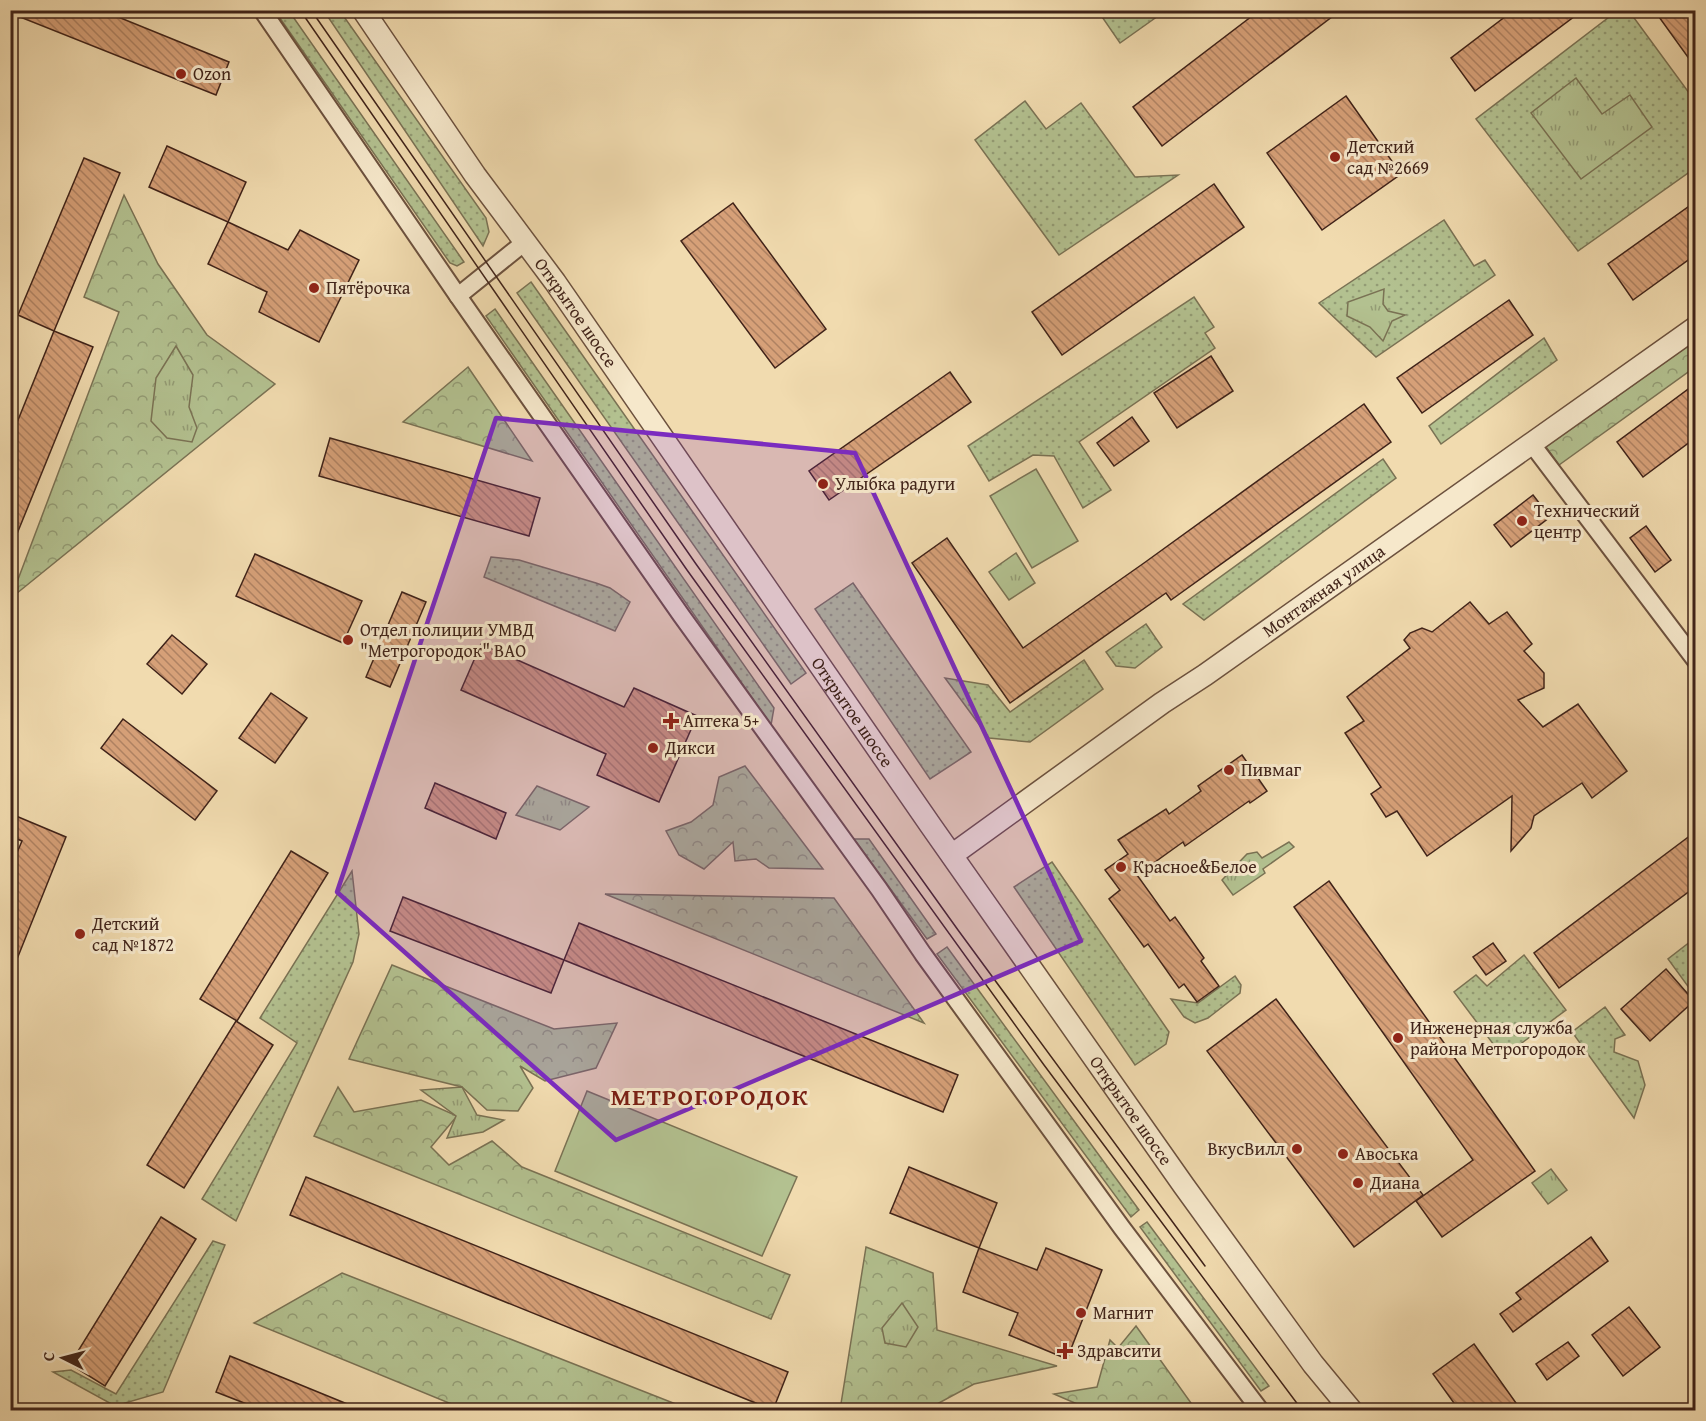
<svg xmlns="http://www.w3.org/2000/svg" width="1706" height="1421" font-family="'Gentium Book Plus',serif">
<defs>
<pattern id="grass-dots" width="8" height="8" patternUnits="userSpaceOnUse" patternTransform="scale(1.5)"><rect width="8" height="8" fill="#b3c190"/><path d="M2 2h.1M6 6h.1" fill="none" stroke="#939c75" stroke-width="1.8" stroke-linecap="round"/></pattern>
<pattern id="forest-crowns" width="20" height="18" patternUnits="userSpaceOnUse" patternTransform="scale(1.5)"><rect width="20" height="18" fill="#b3c190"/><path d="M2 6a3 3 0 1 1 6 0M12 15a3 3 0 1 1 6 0" fill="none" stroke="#939c75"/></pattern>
<pattern id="park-tufts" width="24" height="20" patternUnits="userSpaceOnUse" patternTransform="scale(1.5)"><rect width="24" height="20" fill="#b3c190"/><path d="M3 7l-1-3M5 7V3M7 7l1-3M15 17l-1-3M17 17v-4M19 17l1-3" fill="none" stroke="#939c75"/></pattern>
<pattern id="building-back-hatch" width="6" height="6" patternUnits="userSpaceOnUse" patternTransform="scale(1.5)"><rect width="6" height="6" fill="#d6a078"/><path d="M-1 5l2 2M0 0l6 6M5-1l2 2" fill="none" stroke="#af8262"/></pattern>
</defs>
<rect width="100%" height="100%" fill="#f1dbaf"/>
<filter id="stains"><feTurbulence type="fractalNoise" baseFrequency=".00333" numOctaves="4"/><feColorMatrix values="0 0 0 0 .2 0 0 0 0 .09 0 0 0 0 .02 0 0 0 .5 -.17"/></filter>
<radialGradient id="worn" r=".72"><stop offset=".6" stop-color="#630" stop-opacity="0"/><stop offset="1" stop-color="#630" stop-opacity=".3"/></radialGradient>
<g fill="url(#grass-dots)" stroke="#7a7254" stroke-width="1.5">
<path d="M275,11H289L464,262L457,266L450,263Z"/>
<path d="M324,11H340L486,218L489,232L483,246Z"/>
<path d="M1098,11H1165L1120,43Z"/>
<path d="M1617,11H1629L1695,101V168L1578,251L1476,119Z"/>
<path d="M1025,101L1046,129L1081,103L1135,177L1178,175L1059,255L975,140Z"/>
<path d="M1444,220L1474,266L1485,260L1495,275L1376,357L1319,303Z"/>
<path d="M531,282L806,673L791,684L517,293Z"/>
<path d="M1194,297L1214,327L1205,333L1215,348L1079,442L1111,490L1083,508L1054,456L1033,455L989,481L968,446Z"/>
<path d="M495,309L774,708L771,725L486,316Z"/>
<path d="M1544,338L1557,360L1441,444L1429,426Z"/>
<path d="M1383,459L1396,478L1204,620L1183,604Z"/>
<path d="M491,557L519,560L596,583L610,588L630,602L615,631L484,577Z"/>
<path d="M853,583L971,752L930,779L815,609Z"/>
<path d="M1146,624L1162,647L1135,668L1116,666L1106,652Z"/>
<path d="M1084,660L1103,689L1030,742L989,738L945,678L988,685L1010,712Z"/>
<path d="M854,839H869L936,934L927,939Z"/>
<path d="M1052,862L1169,1032L1166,1044L1135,1065L1014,887Z"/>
<path d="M352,871L359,934L353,962L236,1221L202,1199L297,1043L260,1018Z"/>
<path d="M1695,938V996L1668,959Z"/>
<path d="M947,947L1139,1210L1131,1217L937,954Z"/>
<path d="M1524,955L1566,1010L1503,1057L1454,992L1476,975L1487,986Z"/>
<path d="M1235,976L1241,985L1240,993L1208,1018L1195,1023L1184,1017L1171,999L1198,1003Z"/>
<path d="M1605,1007L1625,1035L1615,1039L1614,1052L1638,1061L1645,1085L1634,1118L1572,1032Z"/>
<path d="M1147,1222L1269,1386L1261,1391L1140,1227Z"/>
<path d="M213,1241L225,1245L163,1392L115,1406L53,1372L71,1370L116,1394Z"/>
</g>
<g fill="url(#forest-crowns)" stroke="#7a7254" stroke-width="1.5">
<path d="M124,195L158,264L207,335L275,384L11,598L119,312L84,297Z"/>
<path d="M1695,341V367L1559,465L1546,447Z"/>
<path d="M468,367L532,461L403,422Z"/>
<path d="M745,766L823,869L769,868L756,859L735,861L733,842L704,869L679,855L666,831L691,822L713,805L719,777Z"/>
<path d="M605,894L834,898L924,1023Z"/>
<path d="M392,965L554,1029L617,1023L596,1068L545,1081L520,1066L533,1088L518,1111L487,1110L462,1087L349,1059Z"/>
<path d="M338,1087L354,1112L421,1100L457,1116L431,1147L449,1165L492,1141L522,1167L790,1275L771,1319L314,1136Z"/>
<path d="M866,1247L933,1273L937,1330L1057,1366L974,1384L926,1410H840Z"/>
<path d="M342,1273L691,1410H466L254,1323Z"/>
<path d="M1136,1326L1196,1410H1091L1054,1394L1097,1387L1110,1340L1118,1348Z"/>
</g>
<g fill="url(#park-tufts)" stroke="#7a7254" stroke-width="1.5">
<path d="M1576,78L1602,114L1630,95L1652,127L1581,179L1531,113Z"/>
<path d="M1384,289L1383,304L1388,311L1405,315L1392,321L1383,341L1370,327L1347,316L1348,302Z"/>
<path d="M176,346L193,375L189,407L197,428L192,442L167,438L151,421L156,378Z"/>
<path d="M1016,553L1035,583L1009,600L989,572Z"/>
<path d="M537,786L589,807L560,830L516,815Z"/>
<path d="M1289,842L1294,847L1263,869L1265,873L1233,895L1222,880L1247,854L1257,852L1262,858Z"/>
<path d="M462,1087L477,1115L504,1120L483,1132L447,1138L456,1116L421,1090Z"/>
<path d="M1551,1169L1567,1190L1548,1204L1532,1183Z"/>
<path d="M902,1303L918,1327L906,1347L885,1343L882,1328Z"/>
</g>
<g fill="#b3c190" stroke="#7a7254" stroke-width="1.5">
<path d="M1036,469L1078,541L1032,568L990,496Z"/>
<path d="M587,1091L797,1177L762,1256L555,1171Z"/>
</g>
<g fill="url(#building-back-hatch)" stroke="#402319" stroke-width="1.5">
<path d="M10,10H101L229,62L216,95L10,13Z"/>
<path d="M1260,10H1341L1162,146L1133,107Z"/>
<path d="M1514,10H1583L1475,91L1451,58Z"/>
<path d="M1654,10H1695V67Z"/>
<path d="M1346,96L1401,174L1322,230L1267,153Z"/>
<path d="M167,146L246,182L228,222L149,187Z"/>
<path d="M84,158L120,173L54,331L18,315Z"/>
<path d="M1214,184L1244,227L1062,355L1032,312Z"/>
<path d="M1695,202V255L1633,300L1608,264Z"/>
<path d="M733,203L826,329L775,368L681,241Z"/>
<path d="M228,222L288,250L300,230L359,260L319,342L259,312L267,292L208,264Z"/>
<path d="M1509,300L1533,335L1422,413L1397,378Z"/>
<path d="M54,331L93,347L10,551V440Z"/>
<path d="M1211,356L1233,391L1177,428L1154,393Z"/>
<path d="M950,372L971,402L829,500L809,471Z"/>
<path d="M1695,384V438L1643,477L1617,442Z"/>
<path d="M1364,404L1391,442L1171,600L1166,593L1010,703L912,563L947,538L1023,648L1144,563Z"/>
<path d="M1132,417L1149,441L1114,466L1097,443Z"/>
<path d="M330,438L540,498L529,536L319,476Z"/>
<path d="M1533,495L1550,517L1511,547L1494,525Z"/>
<path d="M1646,526L1671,560L1655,572L1630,538Z"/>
<path d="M255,554L362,601L343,643L236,596Z"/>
<path d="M402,592L426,602L390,687L366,677Z"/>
<path d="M1470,602L1489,624L1507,612L1532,644L1524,651L1544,673V688L1518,700L1543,727L1578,704L1627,771L1592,798L1582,783L1534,816L1531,828L1511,851L1512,796L1427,856L1397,811L1386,817L1371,794L1381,787L1345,733L1364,721L1347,697L1410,648L1404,640L1410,633L1422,628L1432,632Z"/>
<path d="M172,635L207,664L182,694L147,664Z"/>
<path d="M481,644L624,707L634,688L697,716L659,802L597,775L606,754L461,690Z"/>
<path d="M271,693L307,718L275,763L239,738Z"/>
<path d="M123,719L217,791L195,820L101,748Z"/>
<path d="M1242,755L1267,791L1250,803L1249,801L1185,846L1183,842L1137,875L1170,921L1175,917L1204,958L1201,961L1219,986L1197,1002L1184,984L1179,988L1148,944L1144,947L1109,899L1120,890L1105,870L1128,854L1118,840L1166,809L1169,814L1201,791L1198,786Z"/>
<path d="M435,783L506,813L496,839L425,808Z"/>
<path d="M16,816L66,837L11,974L10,869L22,841L10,836V830Z"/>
<path d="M1695,832V887L1559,988L1534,953Z"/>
<path d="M291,851L328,873L237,1021L200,999Z"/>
<path d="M1329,881L1535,1171L1442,1237L1416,1201L1473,1160L1294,907Z"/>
<path d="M403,897L564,960L551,993L390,931Z"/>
<path d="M579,923L958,1075L943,1112L564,960Z"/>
<path d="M1493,943L1506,961L1486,975L1473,957Z"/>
<path d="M1666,969L1694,1001L1650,1041L1621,1009Z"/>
<path d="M1276,999L1423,1195L1354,1247L1207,1051Z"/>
<path d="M236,1021L273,1045L184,1188L147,1165Z"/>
<path d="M909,1167L997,1203L979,1248L890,1213Z"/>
<path d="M306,1177L788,1372L773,1410L290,1215Z"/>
<path d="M161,1217L196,1239L105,1386L70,1364Z"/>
<path d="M1591,1237L1608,1261L1513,1332L1500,1314L1521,1299L1516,1293Z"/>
<path d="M979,1248L1037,1270L1046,1248L1102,1270L1067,1359L1009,1335L1018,1313L963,1292Z"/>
<path d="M1629,1307L1660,1347L1623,1376L1592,1335Z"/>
<path d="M1568,1342L1579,1356L1547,1380L1536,1364Z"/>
<path d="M1474,1344L1521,1410H1459L1433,1374Z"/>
<path d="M230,1356L362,1410H262L216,1392Z"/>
</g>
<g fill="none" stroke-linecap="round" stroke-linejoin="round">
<defs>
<g id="minor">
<path d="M262,10L458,296L681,615L879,889L923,954L1122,1228L1260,1410"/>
<path d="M458,296L525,242"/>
<path d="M1531,443L1696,661"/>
</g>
<g id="tertiary">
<path id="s1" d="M363,10L475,175L555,282L931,826L1184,1186L1313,1364L1351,1410"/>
<path id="s2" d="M952,855L1162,703L1205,675L1696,327"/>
</g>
</defs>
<use href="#minor" stroke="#6c513e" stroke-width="20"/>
<use href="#tertiary" stroke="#6c513e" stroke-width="24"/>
<use href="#minor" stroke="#f6e8cb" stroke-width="16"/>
<use href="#tertiary" stroke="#f6e8cb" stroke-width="21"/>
<g stroke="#402319" stroke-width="1.5">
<path d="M300,10L687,570L1044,1065L1302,1410"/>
<path d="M311,10L696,564L958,930L1205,1266"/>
</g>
</g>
<path fill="#7b2cbf" fill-opacity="0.2" stroke="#7b2cbf" stroke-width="4.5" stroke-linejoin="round" d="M496,418L855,453L1081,941L616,1140L337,892Z"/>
<g fill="#8f2418" stroke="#f6e8cb" stroke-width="2">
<circle cx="181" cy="74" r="6"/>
<circle cx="1335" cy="157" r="6"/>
<circle cx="314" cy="288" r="6"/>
<circle cx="823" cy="484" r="6"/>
<circle cx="1522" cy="521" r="6"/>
<circle cx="348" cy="640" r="6"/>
<path d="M668 712h6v6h6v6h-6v6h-6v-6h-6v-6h6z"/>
<circle cx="653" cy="748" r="6"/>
<circle cx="1229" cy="770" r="6"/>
<circle cx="1121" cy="867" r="6"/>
<circle cx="80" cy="934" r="6"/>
<circle cx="1398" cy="1038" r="6"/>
<circle cx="1297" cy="1149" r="6"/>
<circle cx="1343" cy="1154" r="6"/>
<circle cx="1358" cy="1183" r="6"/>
<circle cx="1081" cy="1313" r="6"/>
<path d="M1062 1342h6v6h6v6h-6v6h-6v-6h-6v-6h6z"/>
</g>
<g text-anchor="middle" stroke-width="6" stroke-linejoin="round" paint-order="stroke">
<g font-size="18" fill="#402319" stroke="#f6e8cb" text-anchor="start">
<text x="193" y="80">Ozon</text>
<text x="1347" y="153">Детский<tspan x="1347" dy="21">сад №2669</tspan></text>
<text x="326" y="294">Пятёрочка</text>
<text x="835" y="490">Улыбка радуги</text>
<text x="1534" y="517">Технический<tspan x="1534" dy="21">центр</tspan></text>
<text x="360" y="636">Отдел полиции УМВД<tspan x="360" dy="21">"Метрогородок" ВАО</tspan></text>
<text x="683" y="727">Аптека 5+</text>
<text x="665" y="754">Дикси</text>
<text x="1241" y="776">Пивмаг</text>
<text x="1133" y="873">Красное&amp;Белое</text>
<text x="92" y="930">Детский<tspan x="92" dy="21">сад №1872</tspan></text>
<text x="1410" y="1034">Инженерная служба<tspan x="1410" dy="21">района Метрогородок</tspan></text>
<text x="1285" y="1155" text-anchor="end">ВкусВилл</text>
<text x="1355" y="1160">Авоська</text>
<text x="1370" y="1189">Диана</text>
<text x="1093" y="1319">Магнит</text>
<text x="1077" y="1357">Здравсити</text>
</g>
<g font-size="18" fill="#402319" stroke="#f6e8cb">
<text dy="6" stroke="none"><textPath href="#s1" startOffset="370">Открытое шоссе</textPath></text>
<text dy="6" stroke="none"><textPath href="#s2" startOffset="456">Монтажная улица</textPath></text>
<text dy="6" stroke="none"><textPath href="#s1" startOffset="856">Открытое шоссе</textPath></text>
<text dy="6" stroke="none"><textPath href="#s1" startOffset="1342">Открытое шоссе</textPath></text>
</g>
<g font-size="24" font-weight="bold" letter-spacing="1.5" fill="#7a1f14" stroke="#f6e8cb">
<text x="710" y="1105">МЕТРОГОРОДОК</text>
</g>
</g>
<rect width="1706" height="1421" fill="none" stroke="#f1dbaf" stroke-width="36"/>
<rect x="12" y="12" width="1682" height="1397" fill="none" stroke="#402319" stroke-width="3"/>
<rect x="18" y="18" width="1670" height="1385" fill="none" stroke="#402319" stroke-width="1.5"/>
<g transform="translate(63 1358) rotate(276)" stroke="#f6e8cb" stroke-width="4.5" paint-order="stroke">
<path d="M0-4.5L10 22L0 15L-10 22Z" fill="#402319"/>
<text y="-9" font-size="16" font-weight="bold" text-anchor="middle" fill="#402319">С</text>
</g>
<rect width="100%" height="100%" filter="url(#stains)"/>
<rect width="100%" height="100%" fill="url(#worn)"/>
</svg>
